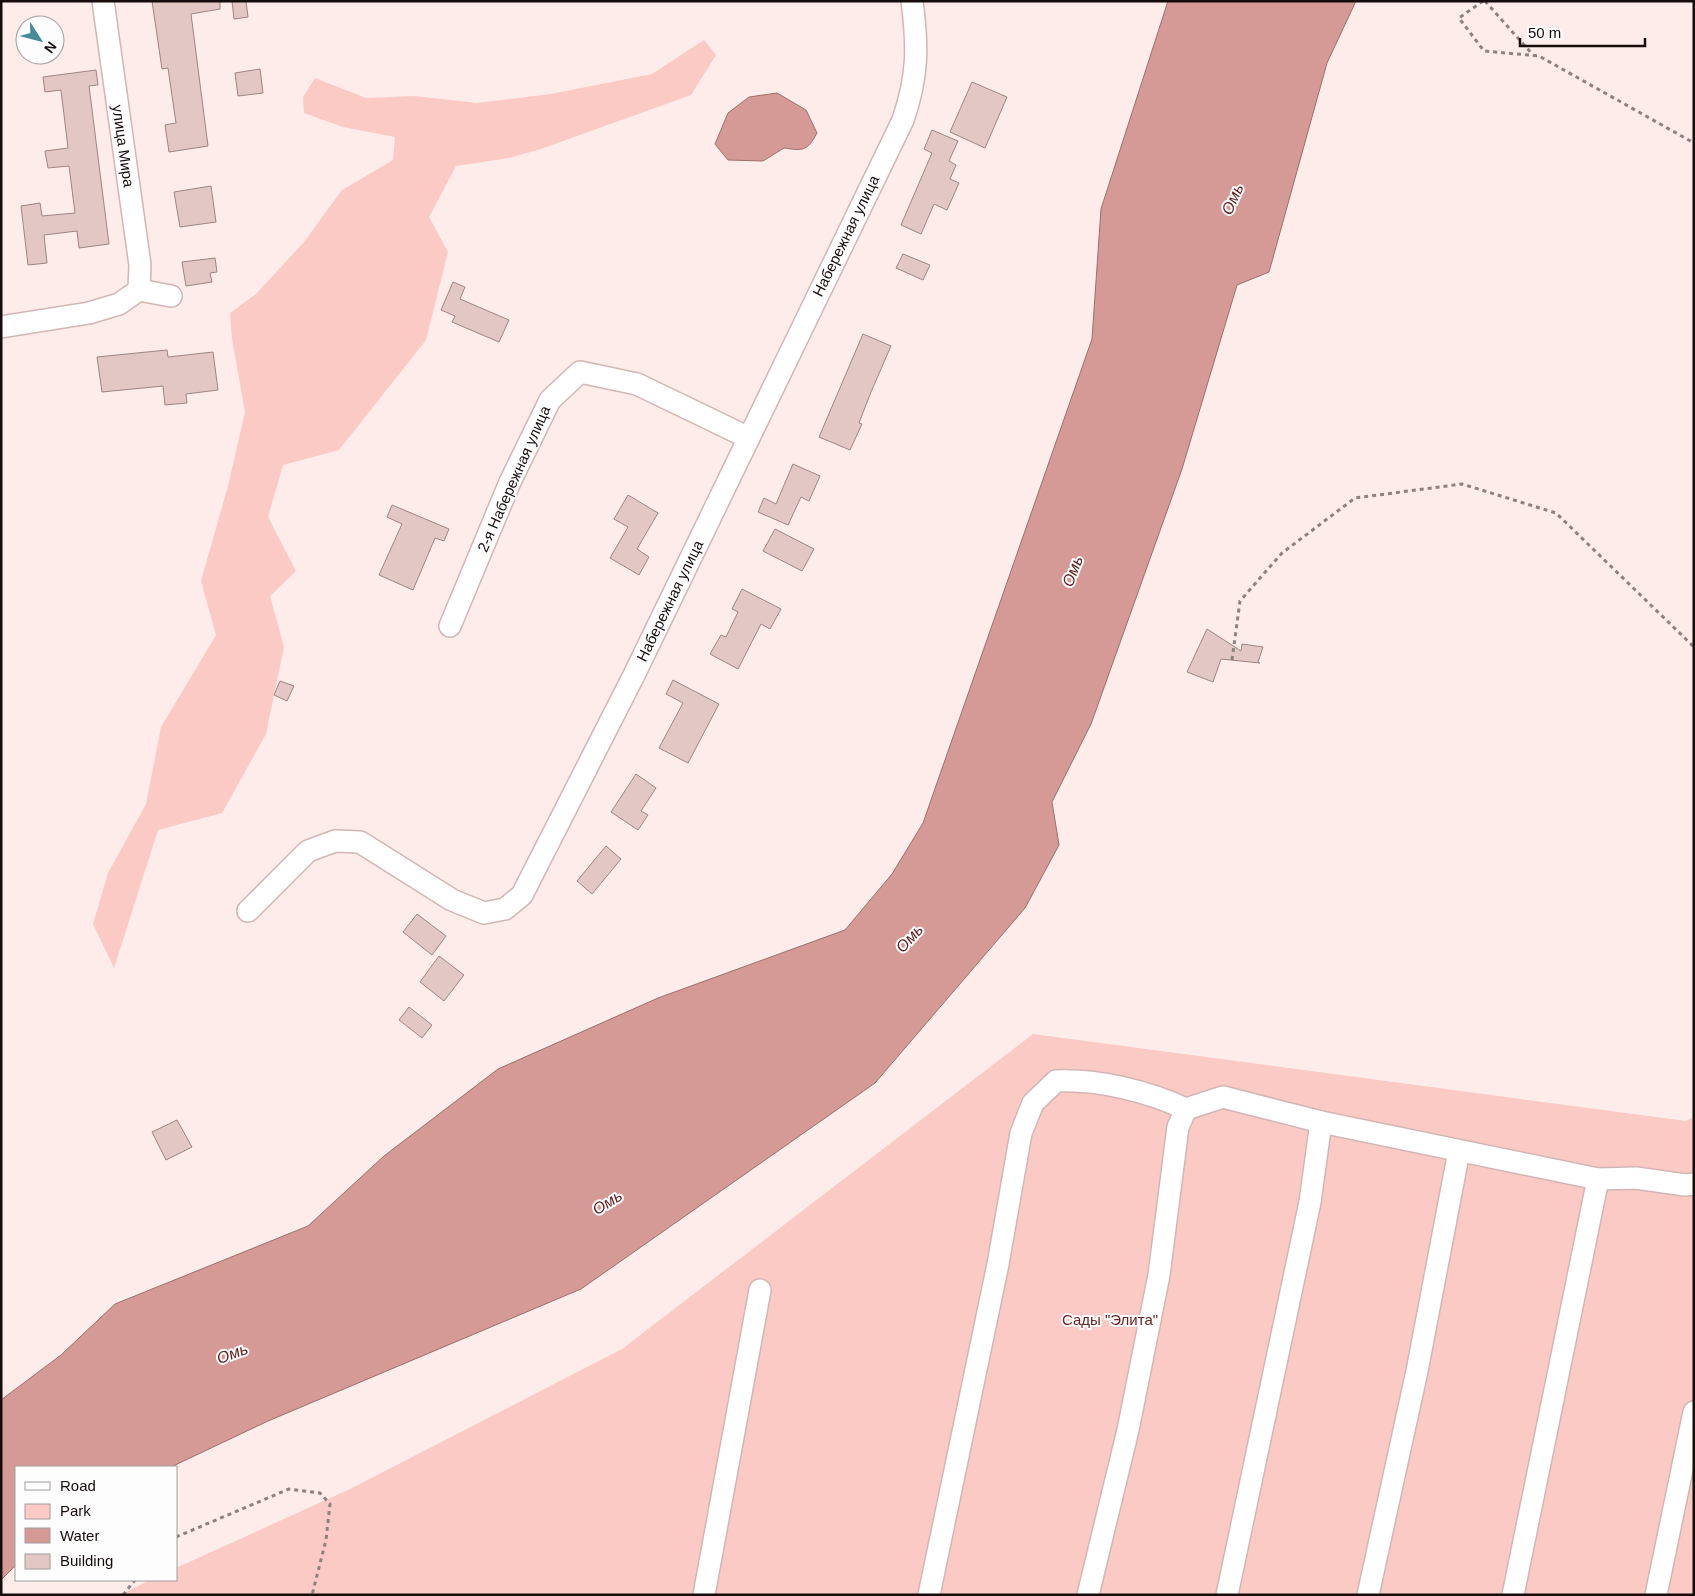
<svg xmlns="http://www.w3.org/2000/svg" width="1695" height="1596" font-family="Arial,sans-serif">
<rect width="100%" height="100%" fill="#fdecea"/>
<g fill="#fccac5">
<path d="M704,40L716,55L691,95L541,149L509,158L456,166L429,217L448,252L426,340L339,450L283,465L268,517L296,571L270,596L284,647L266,734L222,813L158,830L114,968L93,924L108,873L146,804L161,727L216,635L201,581L228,486L245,412L232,339L230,313L256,294L304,242L342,190L393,160L395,137L343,127L304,113L303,97L315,78L366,98L414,96L477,103L551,94L652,74Z"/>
<path d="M1033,1034L1686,1121L1694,1117V1595H120L150,1580H176V1568L350,1489L622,1349Z"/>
</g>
<g fill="#d59a96" stroke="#9b6f6c">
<path d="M1168,1H1356L1327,63L1269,272L1237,285L1182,469L1091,724L1052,802L1059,845L1025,908L875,1083L581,1289L268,1421L171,1467H16V1565L1,1580V1400L61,1355L115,1304L308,1226L384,1156L498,1069L658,998L845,930L892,874L923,823L1092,339L1101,209Z"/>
<path d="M777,93L806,110L817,133C807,151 804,151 784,148L763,161L728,160L715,144L728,113L749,97Z"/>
</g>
<g fill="#e3c7c5" stroke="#9e8583">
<path d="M152,1H220V9L191,14L208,146L169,152L165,125L176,123L168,68L162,69Z"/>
<path d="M232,1H246L248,17L234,19Z"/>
<path d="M260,69L263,93L238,96L235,73Z"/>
<path d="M96,70L98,85L89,86L109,244L79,248L77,231L44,235L47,263L28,265L21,206L40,203L42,216L75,213L69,166L48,168L45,151L68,148L61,90L45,92L43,77Z"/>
<path d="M972,82L1007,97L985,148L950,132Z"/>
<path d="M932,130L958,141L949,161L956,165L950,179L959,183L947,210L934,204L921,234L901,225L932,153L924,149Z"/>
<path d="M211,186L216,222L180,227L174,192Z"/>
<path d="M903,254L930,265L923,280L896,268Z"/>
<path d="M215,258L217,272L210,273L212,282L186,286L182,262Z"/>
<path d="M453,282L465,287L460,299L509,320L499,342L452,322L455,316L441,310Z"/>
<path d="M863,334L891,346L871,392L859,423L862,424L850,450L819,437Z"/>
<path d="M167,350L168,357L213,352L218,390L186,394L187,403L165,405L163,386L102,392L97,357Z"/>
<path d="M793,464L820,476L809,501L801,497L788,525L758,512L764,498L776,504Z"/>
<path d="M628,495L658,513L637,549L649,557L639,575L610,558L628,527L614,519Z"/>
<path d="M392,505L449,529L444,541L435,538L413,590L379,575L402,524L387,517Z"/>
<path d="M775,529L814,549L802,571L763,551Z"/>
<path d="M742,589L781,609L770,629L761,624L738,669L710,654L721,635L726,637L738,612L732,609Z"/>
<path d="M1207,629L1241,651L1242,644L1263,647L1258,662L1260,663L1221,659L1213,682L1187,672Z"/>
<path d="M673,680L719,704L688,763L659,748L683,703L666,694Z"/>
<path d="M280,681L294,686L287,701L274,695Z"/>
<path d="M636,774L656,788L641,811L648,815L638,830L611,812Z"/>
<path d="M606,846L621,859L592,894L577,881Z"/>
<path d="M417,914L446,936L432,955L403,932Z"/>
<path d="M439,956L464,975L444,1001L420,982Z"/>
<path d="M409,1007L432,1025L422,1038L399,1020Z"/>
<path d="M177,1120L192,1147L166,1160L152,1132Z"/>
</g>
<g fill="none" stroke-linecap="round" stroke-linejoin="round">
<defs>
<g id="minor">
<path d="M103,1L140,265L139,290"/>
<path d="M1,327L89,313L119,304L139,290L171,296"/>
<path d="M450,626L510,482L550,400L580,372L637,384L749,438"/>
<path d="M248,911L308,851L335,841L360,842L452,900L484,913L505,909L522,895L634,675L903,120C918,76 918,47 912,1"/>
<path d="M704,1595L760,1290"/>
<path d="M929,1595L998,1264L1021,1133L1033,1103L1056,1081C1098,1079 1147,1091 1186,1109"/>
<path d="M1088,1595L1128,1430L1159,1275L1178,1127L1186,1109L1223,1097L1321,1122L1598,1179L1636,1178L1685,1185L1694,1184"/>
<path d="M1227,1595L1310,1202L1321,1122"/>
<path d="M1368,1595L1417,1371L1459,1151"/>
<path d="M1513,1595L1598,1179"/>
<path d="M1656,1595L1694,1412"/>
</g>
</defs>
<use href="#minor" stroke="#d1b6b4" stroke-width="24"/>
<g stroke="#8e817f" stroke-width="3" stroke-dasharray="4 4" stroke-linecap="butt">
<path d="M1483,1L1459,18L1484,51L1539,56L1694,143"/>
<path d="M1485,1L1533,55"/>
<path d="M1232,660L1240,601L1282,553L1355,498L1462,484L1556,513L1694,647"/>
<path d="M176,1537L289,1489L320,1493L330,1504L326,1540L312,1595"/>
<path d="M123,1595L135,1580"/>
</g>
<use href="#minor" stroke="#fff" stroke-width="21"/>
</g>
<g text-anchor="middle" stroke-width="4" stroke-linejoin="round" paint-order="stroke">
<g font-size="15" fill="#150c0b" stroke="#fdfdfd">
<text transform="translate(123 146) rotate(82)" y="5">улица Мира</text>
<text transform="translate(846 236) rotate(-64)" y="5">Набережная улица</text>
<text transform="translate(514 479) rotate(-66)" y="5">2-я Набережная улица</text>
<text transform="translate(670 601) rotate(-64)" y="5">Набережная улица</text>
</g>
<g font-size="15" fill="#6a2323" stroke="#fdfdfd">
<text x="1110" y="1325">Сады "Элита"</text>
</g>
<g font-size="16" font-style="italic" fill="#611b1b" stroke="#fdfdfd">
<text transform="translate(1232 199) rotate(-66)" y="6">Омь</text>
<text transform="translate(1072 571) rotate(-69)" y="6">Омь</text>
<text transform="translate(909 938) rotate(-48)" y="6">Омь</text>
<text transform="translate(607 1202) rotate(-32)" y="6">Омь</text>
<text transform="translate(232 1353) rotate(-21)" y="6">Омь</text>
</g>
</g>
<rect width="1695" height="1596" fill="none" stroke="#150c0b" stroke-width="5"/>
<rect x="15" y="1466" width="162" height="115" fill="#fdfdfd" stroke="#a09d9c"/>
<rect x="25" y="1482" width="25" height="8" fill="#ffffff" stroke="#a09d9c"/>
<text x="60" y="1491" font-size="15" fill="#150c0b">Road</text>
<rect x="25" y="1504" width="25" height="15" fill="#fccac5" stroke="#a09d9c"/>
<text x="60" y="1516" font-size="15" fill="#150c0b">Park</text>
<rect x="25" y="1528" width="25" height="15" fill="#d59a96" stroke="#a09d9c"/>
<text x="60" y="1541" font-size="15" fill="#150c0b">Water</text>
<rect x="25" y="1554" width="25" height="15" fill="#e3c7c5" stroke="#a09d9c"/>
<text x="60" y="1566" font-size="15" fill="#150c0b">Building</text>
<g transform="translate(40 40) rotate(126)"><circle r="24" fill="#fdfdfd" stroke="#a09d9c"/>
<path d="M0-4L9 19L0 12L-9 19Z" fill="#468c97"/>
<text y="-8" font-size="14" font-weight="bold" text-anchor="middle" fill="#150c0b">N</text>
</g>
<path d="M1520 38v8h125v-8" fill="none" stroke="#150c0b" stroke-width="2.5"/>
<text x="1528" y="38" font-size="15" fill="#150c0b" stroke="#fdfdfd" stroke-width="4" paint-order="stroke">50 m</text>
</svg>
